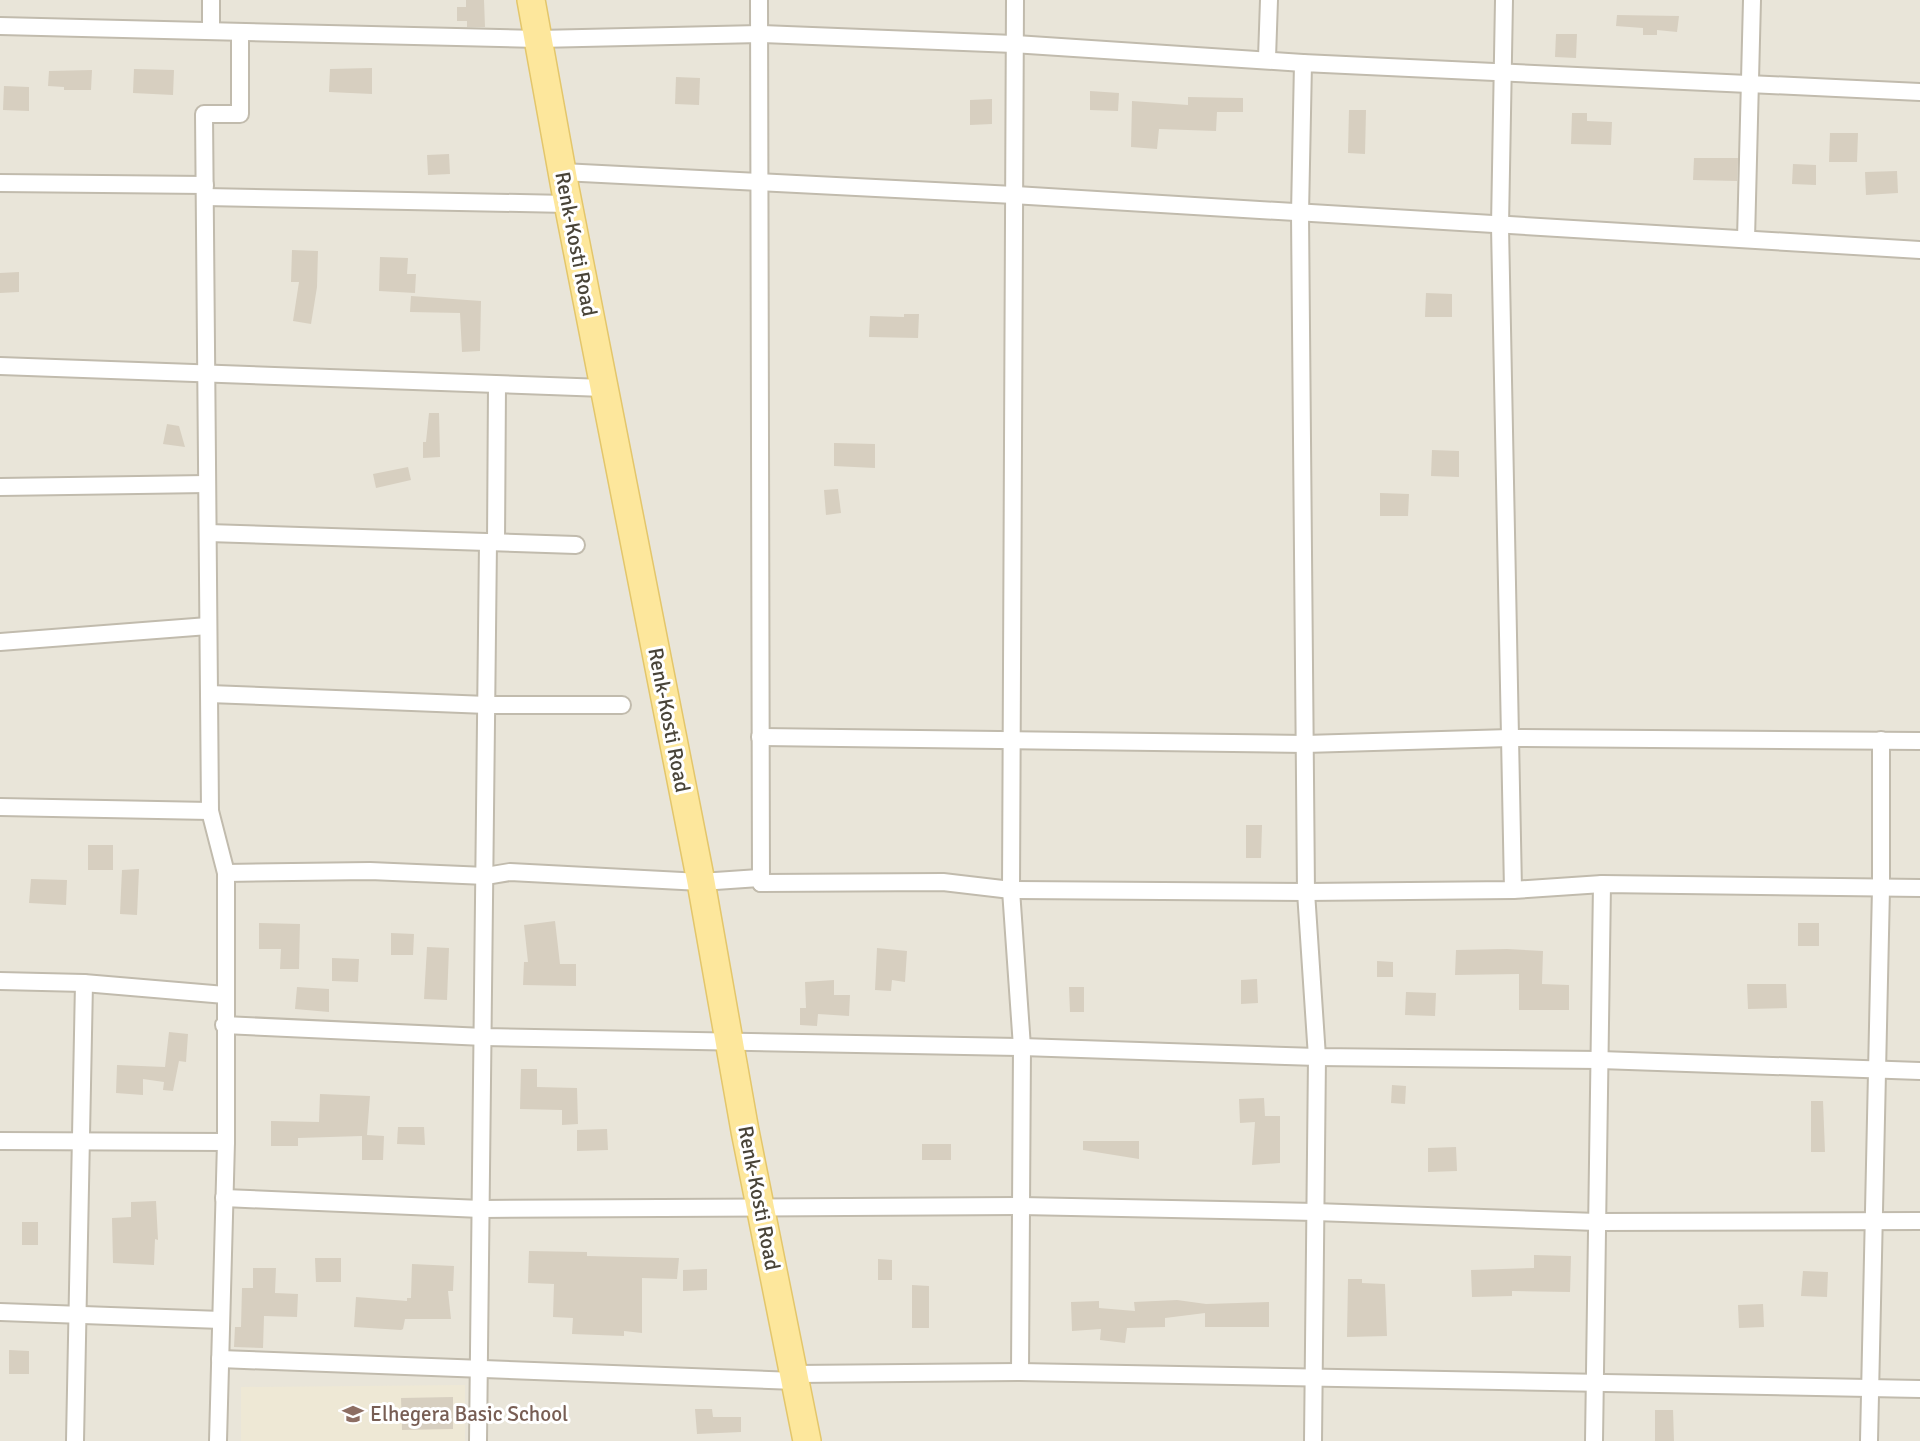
<svg xmlns="http://www.w3.org/2000/svg" width="1920" height="1441" font-family="Signika,sans-serif">
<rect width="100%" height="100%" fill="#f5f2eb"/>
<rect fill="#e9e5d9" x="0" y="0" width="1920" height="1441"/>
<path fill="#eee8d5" d="M465,1385V1441H241V1387Z"/>
<g fill="#d7cfc0">
<path d="M466,0H484L485,27H467V21H457V7H466Z"/>
<path d="M1617,15L1679,16L1677,32L1657,30V35H1643V28L1616,26Z"/>
<path d="M1556,34H1577L1576,58L1555,57Z"/>
<path d="M372,68V94L329,92L330,69Z"/>
<path d="M134,69L174,70L173,95L133,93Z"/>
<path d="M92,70L91,90H64V87L48,86L49,71Z"/>
<path d="M676,77L700,78L699,105L675,104Z"/>
<path d="M4,86L29,87V111L3,110Z"/>
<path d="M1090,91L1119,93L1118,111L1090,110Z"/>
<path d="M1188,97L1243,98V112H1217L1216,131L1159,129L1157,149L1131,147L1132,101L1188,105Z"/>
<path d="M992,99V124L970,125V100Z"/>
<path d="M1349,110H1366L1365,154L1348,153Z"/>
<path d="M1572,113H1587V121L1612,122L1611,145L1571,144Z"/>
<path d="M1830,133H1858L1857,162H1829Z"/>
<path d="M449,154L450,174L428,175L427,155Z"/>
<path d="M1694,158H1738L1737,181L1693,180Z"/>
<path d="M1793,164L1816,165V185L1792,184Z"/>
<path d="M1897,171L1898,193L1866,195L1865,172Z"/>
<path d="M292,250L318,251L317,287L311,324L293,321L299,282H291Z"/>
<path d="M380,257L408,258L407,274H416L415,293L379,291Z"/>
<path d="M19,272V292L0,293V273Z"/>
<path d="M1426,293L1452,294V317H1425Z"/>
<path d="M411,296L481,301L480,351L462,352L460,313L410,312Z"/>
<path d="M904,314H919L918,338L869,337L870,316L904,317Z"/>
<path d="M429,413H439L440,457L423,458V442H426Z"/>
<path d="M167,424L179,426L185,447L163,444Z"/>
<path d="M834,443L875,444V468L834,466Z"/>
<path d="M1432,450L1459,451V477L1431,476Z"/>
<path d="M408,467L411,480L376,488L373,474Z"/>
<path d="M838,489L841,513L826,515L824,490Z"/>
<path d="M1380,493L1409,494L1408,516H1380Z"/>
<path d="M1246,825H1262L1261,858H1246Z"/>
<rect x="88" y="845" width="25" height="25"/>
<path d="M139,869L137,915L120,914L122,870Z"/>
<path d="M31,879L67,880L66,905L29,903Z"/>
<path d="M555,921L560,964H576V986L523,985L524,962H528L524,925Z"/>
<path d="M259,923L300,924L299,969H280L281,949H259Z"/>
<rect x="1798" y="923" width="21" height="23"/>
<path d="M391,933L414,934L413,955H391Z"/>
<path d="M427,947L449,948L447,1000L424,999Z"/>
<path d="M877,948L907,951L905,982L892,980L891,991L875,990Z"/>
<path d="M1507,949L1543,951L1542,984L1569,985V1010H1519V974L1455,975L1456,950Z"/>
<path d="M332,958L359,959L358,982L332,981Z"/>
<path d="M1377,961L1393,962V977H1377Z"/>
<path d="M1257,979L1258,1003L1241,1004V980Z"/>
<path d="M834,980V995H850L849,1016L818,1014L817,1026L800,1025V1008H806L805,982Z"/>
<path d="M1747,984H1786L1787,1008L1748,1009Z"/>
<path d="M297,987L329,989V1012L295,1009Z"/>
<path d="M1069,987H1084V1012H1070Z"/>
<path d="M1406,992L1436,993L1435,1016L1405,1015Z"/>
<path d="M169,1032L188,1034L186,1062L179,1061L173,1091L163,1090L164,1082L143,1079V1095L116,1093L117,1065L165,1067Z"/>
<path d="M521,1069H537V1087L577,1088L578,1124L562,1125V1110L520,1109Z"/>
<path d="M1392,1085L1406,1086L1405,1104L1391,1103Z"/>
<path d="M320,1094L370,1096L367,1135L384,1136L383,1160H362V1136L298,1138V1146H271V1121L319,1122Z"/>
<path d="M1264,1098L1265,1116H1280V1163L1252,1165L1255,1122L1240,1123L1239,1099Z"/>
<path d="M1811,1101H1823L1825,1152H1811Z"/>
<path d="M398,1127H424L425,1145L397,1144Z"/>
<path d="M607,1129L608,1150L577,1151V1130Z"/>
<path d="M1083,1141H1139V1159L1083,1150Z"/>
<rect x="922" y="1144" width="29" height="16"/>
<path d="M1456,1147L1457,1171L1428,1172V1148Z"/>
<path d="M156,1201L158,1240L155,1239L154,1265L113,1263L112,1218L131,1217V1202Z"/>
<rect x="22" y="1222" width="16" height="23"/>
<path d="M529,1251L587,1252V1256L679,1258L677,1279L642,1278V1333L624,1331V1336L572,1334L573,1318L553,1317L554,1284L528,1283Z"/>
<path d="M1534,1255L1571,1256L1570,1292L1512,1291V1296L1472,1297L1471,1270L1534,1268Z"/>
<path d="M315,1258H341V1282H316Z"/>
<path d="M878,1259L892,1260V1280H878Z"/>
<path d="M412,1264L454,1266L453,1291H448L451,1319H405L403,1329L401,1330L354,1327L356,1297L407,1301V1298H411Z"/>
<path d="M253,1268H276L275,1293L298,1294L297,1317L264,1316L263,1348L234,1347L235,1327H241L242,1288H253Z"/>
<path d="M707,1269V1290L683,1291V1270Z"/>
<path d="M1803,1271L1828,1272L1827,1297L1801,1296Z"/>
<path d="M1348,1279H1362V1283L1385,1284L1387,1336L1347,1337Z"/>
<path d="M912,1285L929,1286V1328H912Z"/>
<path d="M1177,1300L1206,1304L1269,1302V1327H1205V1313L1165,1318V1327L1127,1328L1125,1343L1100,1340L1101,1329L1072,1331L1071,1302L1099,1301V1308L1135,1311L1134,1302Z"/>
<path d="M1763,1304L1764,1327L1739,1328L1738,1305Z"/>
<path d="M9,1350L29,1351V1374H9Z"/>
<path d="M453,1397V1429L402,1430L401,1398Z"/>
<path d="M695,1409H712L713,1417H741V1432L697,1434Z"/>
<path d="M1655,1410H1673L1674,1441H1655Z"/>
</g>
<g fill="none" stroke-linecap="round" stroke-linejoin="round">
<defs>
<g id="minor">
<path d="M759,0L761,883"/>
<path d="M1015,0L1011,890L1022,1047L1020,1372"/>
<path d="M1504,0L1500,226L1513,890"/>
<path d="M0,26L538,39L760,34L1014,44L1303,63"/>
<path d="M211,31V0"/>
<path d="M1267,58L1269,0"/>
<path d="M562,172L1014,195L1920,250"/>
<path d="M0,183L205,185"/>
<path d="M205,197L568,204"/>
<path d="M1746,239L1752,0"/>
<path d="M0,366L604,388"/>
<path d="M0,487L207,484"/>
<path d="M208,533L576,545"/>
<path d="M496,542L497,385"/>
<path d="M0,642L208,626"/>
<path d="M209,694L487,705H622"/>
<path d="M760,737L1305,744L1510,738L1920,741"/>
<path d="M0,807L210,811"/>
<path d="M226,873L370,871L486,876L510,872L701,882L759,878L761,883L943,882L1011,890L1306,892L1513,890L1602,884L1920,888"/>
<path d="M0,981L84,983L225,995"/>
<path d="M224,1025L484,1037L1022,1047L1317,1057L1600,1060L1920,1071"/>
<path d="M0,1141L226,1142"/>
<path d="M224,1198L481,1209L1021,1206L1315,1212L1597,1222L1920,1221"/>
<path d="M0,1312L221,1320"/>
<path d="M220,1359L796,1381"/>
<path d="M795,1374L1020,1372L1920,1389"/>
<path d="M75,1441L84,983"/>
<path d="M218,1441L226,1142V873L210,811L204,114H240V32"/>
<path d="M478,1441L488,542"/>
<path d="M1313,1441L1317,1057L1306,892L1300,214L1303,63L1920,92"/>
<path d="M1594,1441L1602,884"/>
<path d="M1869,1441L1881,888V740"/>
</g>
<path id="primary" d="M531,0L565,188L701,882L745,1131L807,1441"/>
</defs>
<use href="#minor" stroke="#c1bbad" stroke-width="20"/>
<use href="#primary" stroke="#e3c66b" stroke-width="30"/>
<use href="#minor" stroke="#fff" stroke-width="16"/>
<use href="#primary" stroke="#fde79c" stroke-width="27"/>
</g>
<defs>
<symbol id="school-bare" viewBox="-9 -9 18 18"><path d="M0-5L7-2L0 1L-7-2ZM-4 1L0 2.5L4 1V4Q0 6-4 4Z" fill="#8d6e63" stroke="#fff" stroke-width="2.5" paint-order="stroke"/></symbol>
</defs>
<g fill-rule="evenodd">
<use href="#school-bare" x="338" y="1399" width="30" height="30"/>
</g>
<g text-anchor="middle" stroke-width="6" stroke-linejoin="round" paint-order="stroke">
<g font-size="21" fill="#494438" stroke="#fff">
<text transform="translate(576 244) rotate(79)" y="7">Renk-Kosti Road</text>
<text transform="translate(669 720) rotate(79)" y="7">Renk-Kosti Road</text>
<text transform="translate(759 1198) rotate(79)" y="7">Renk-Kosti Road</text>
</g>
<g font-size="21" fill="#785e54" stroke="#fff" text-anchor="start">
<text x="370" y="1421">Elhegera Basic School</text>
</g>
</g>
</svg>
